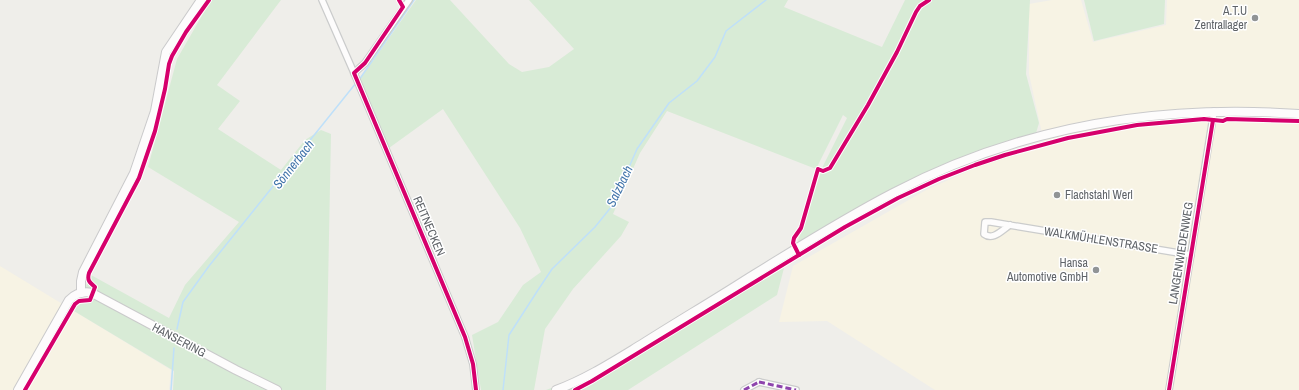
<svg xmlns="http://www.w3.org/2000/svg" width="1299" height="390" font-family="'Archivo Narrow',sans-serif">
<rect width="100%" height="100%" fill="#efeeea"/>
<g fill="#f7f3e4">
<path d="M1052,0H1081L1093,42L1166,25L1167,0H1299V390H935L827,321L779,322L793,266L928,189L982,165L1045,147L1029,74V4Z"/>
<path d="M0,266L171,370L169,390H0Z"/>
</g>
<g fill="#d8ebd6">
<path d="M211,0H281L217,85L240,101L218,129L281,170L305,140L321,130L331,134L326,390H173L174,371L74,311L91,275L169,318L185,285L239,222L148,167L177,59Z"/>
<path d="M416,0H450L509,64L522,72L549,67L574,49L529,0H788L784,7L882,47L905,0H1030L1026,74L1039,123L1036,133L957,160L797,244L823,166L847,118L843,115L816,169L667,111L640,153L613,214L629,222L621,236L573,289L545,329L534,390H481L472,335L498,322L523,285L541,272L520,228L443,109L389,148L360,79Z"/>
<path d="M1084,0H1165L1164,24L1094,41Z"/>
<path d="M784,268L777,295L628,390H546L570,381L625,351L732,284Z"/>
</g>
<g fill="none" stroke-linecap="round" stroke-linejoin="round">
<g stroke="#bfe0f9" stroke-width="1.5">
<path d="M359,80L414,0"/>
<path d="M177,329L183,302L209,266L356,83"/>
<path d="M171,390L174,348"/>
<path d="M503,390L509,335L538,290L552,269L595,227L612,206L637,149L669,103L697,81L715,57L726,31L766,0"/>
</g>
<defs>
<g id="street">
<path d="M322,0L354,73L465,337L473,364L476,390"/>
<path d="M354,73L365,63L409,0"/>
<path d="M1010,225C1002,230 993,241 984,234L985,222H991L1191,255"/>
<path d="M759,382L796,390"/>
<path d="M744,390L759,382"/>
<path d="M1169,390L1214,111"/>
</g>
<g id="secondary">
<path d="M81,293V281L83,272L134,173L155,111L166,52L201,0"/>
<path d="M18,390L69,300C76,293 83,291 92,293L236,370L277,390"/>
<path d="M556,390C586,379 614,361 642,344C675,323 709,303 742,282C792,251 841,220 893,193C1019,127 1158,104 1299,114"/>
</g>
</defs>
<use href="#street" stroke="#cbcccc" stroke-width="8"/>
<use href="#secondary" stroke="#cacacb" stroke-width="10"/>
<use href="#street" stroke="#fdfcfc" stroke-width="5.5"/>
<use href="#secondary" stroke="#fdfcfc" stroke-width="8"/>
<g stroke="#8e44ad" stroke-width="3" stroke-dasharray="6 3" stroke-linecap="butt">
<path d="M759,382L796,390"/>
<path d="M744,390L759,382"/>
</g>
<defs>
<g id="cycleway">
<path d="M399,0L403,7L365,63L354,73L465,337L473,364L476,390"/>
<path d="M799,255L793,243L794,238L801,228L818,169L823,171L830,168L868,105L897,52L916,12L920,6L929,0"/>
<path d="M25,390L75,304L79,301L90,300L95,287C89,282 87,280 89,273L139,178L155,131L165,89L169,64L172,56L186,32L209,0"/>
<path d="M575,390L592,381L845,227L898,198L939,179L975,165L1005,155L1068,138L1137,125L1204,119L1223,121L1227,119L1299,121"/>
<path d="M1169,390L1213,120"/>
</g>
</defs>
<use href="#cycleway" stroke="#fff" stroke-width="6"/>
<use href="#cycleway" stroke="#d6006c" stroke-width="4"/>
</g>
<g fill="#919496" stroke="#fff" stroke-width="1.5">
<circle cx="1255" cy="18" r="4"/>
<circle cx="1057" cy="195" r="4"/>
<circle cx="1096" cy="270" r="4"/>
</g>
<g text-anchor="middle" stroke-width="3" stroke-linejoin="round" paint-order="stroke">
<g font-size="12" fill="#5f6368" stroke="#fff" text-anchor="end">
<text x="1247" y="15">A.T.U<tspan x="1247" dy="14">Zentrallager</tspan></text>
<text x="1065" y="199" text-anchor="start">Flachstahl Werl</text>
<text x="1088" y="267">Hansa<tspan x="1088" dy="14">Automotive GmbH</tspan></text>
</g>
<g font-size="12" fill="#5f6368" stroke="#fff">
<text transform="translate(429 226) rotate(67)" y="4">REITNECKEN</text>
<text transform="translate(1101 240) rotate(9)" y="4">WALKMÜHLENSTRASSE</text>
<text transform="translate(1181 253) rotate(-81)" y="4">LANGENWIEDENWEG</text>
<text transform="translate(179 340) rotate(28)" y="4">HANSERING</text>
</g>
<g font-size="13" font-style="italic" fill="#4174aa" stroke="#fff">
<text transform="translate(293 164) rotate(-52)" y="5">Sönnerbach</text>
<text transform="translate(619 186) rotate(-64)" y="5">Salzbach</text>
</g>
</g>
</svg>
